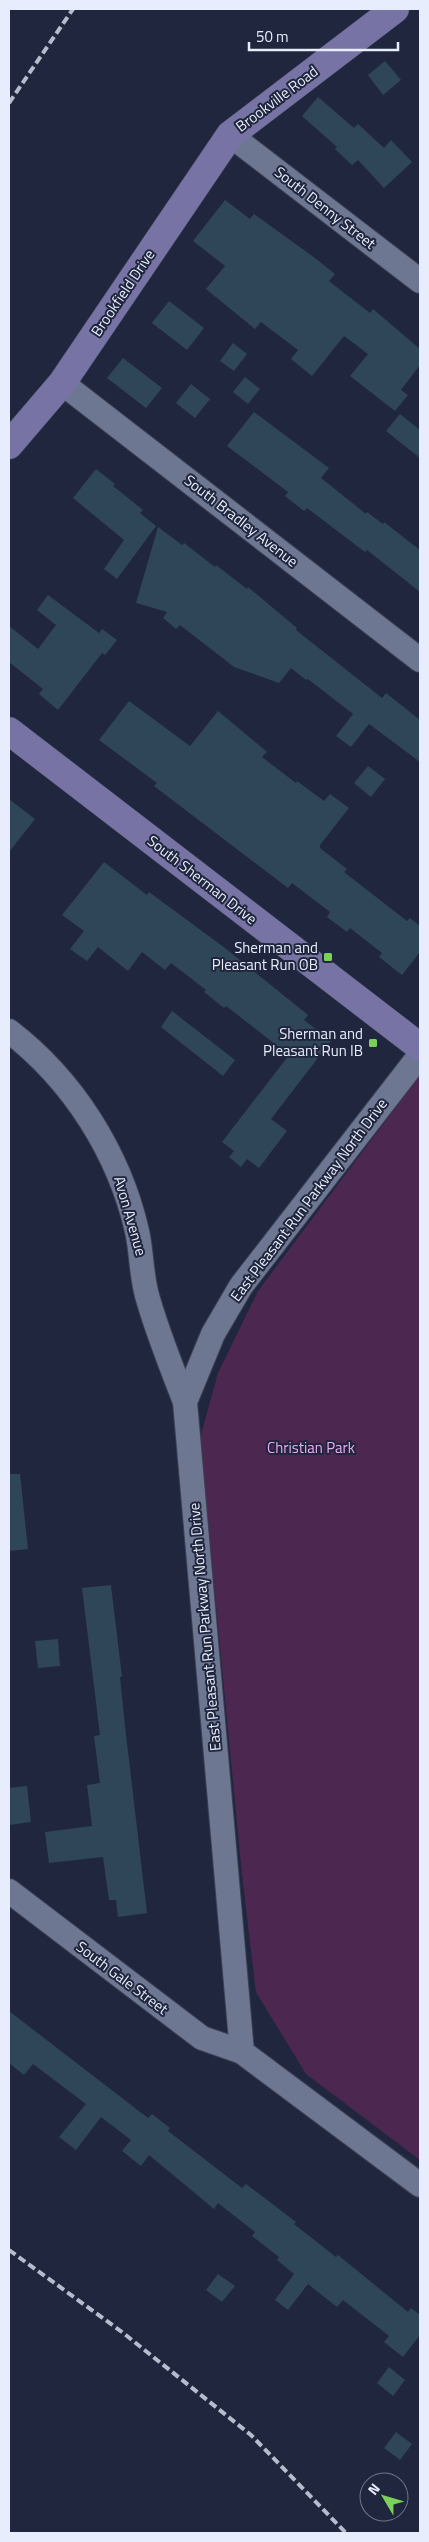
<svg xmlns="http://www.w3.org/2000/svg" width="429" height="2542" font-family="'Titillium Web',sans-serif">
<rect width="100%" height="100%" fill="#20263d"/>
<path fill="#4c2850" d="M420,1075V2160L306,2074L256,1992L242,1875L200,1438L218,1373L258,1291Z"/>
<g fill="#2f4658">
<path d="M385,61L401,80L383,95L368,75Z"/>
<path d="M318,97L354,128L358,124L384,148L391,140L412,162L384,188L358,160L352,165L335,149L337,147L302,116Z"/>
<path d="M225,200L250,219L254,214L315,258L335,274L329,281L370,313L373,309L420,349V365L401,390L408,395L395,411L350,376L368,354L344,336L312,376L291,359L298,350L261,322L255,329L206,289L225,266L193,241Z"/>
<path d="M169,301L204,328L187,350L152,323Z"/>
<path d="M233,343L247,354L234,371L220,361Z"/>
<path d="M123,358L162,388L146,408L107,378Z"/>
<path d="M245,377L260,389L248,404L233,392Z"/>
<path d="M191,384L210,399L195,418L176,403Z"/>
<path d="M254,412L329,468L321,478L366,514L367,512L383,524L384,522L420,550V592L367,550L365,552L307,508L304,511L285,496L288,492L227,446Z"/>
<path d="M400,414L420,430V458L386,431Z"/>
<path d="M96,469L115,484L113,486L143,510L140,513L156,526L117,579L104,569L124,540L73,498Z"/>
<path d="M158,527L182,545L184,543L215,567L216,565L247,589L248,587L297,628L296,630L382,698L386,693L420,720V762L369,724L351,747L336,736L353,714L308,679L306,680L291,668L279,683L234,667L180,625L176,629L163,618L167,612L136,603Z"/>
<path d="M48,595L99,633L102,629L117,640L105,655L102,653L58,710L39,694L43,689L9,662V626L38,649L56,625L37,610Z"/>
<path d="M129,701L190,746L218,711L267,752L262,757L296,783L297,781L324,801L330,794L349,808L320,845V848L347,869L344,872L407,921L410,918L420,926V952L402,975L379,957L382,953L350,928L347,932L327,917L330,912L292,883L288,888L154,786L157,783L99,740Z"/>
<path d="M368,766L385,779L371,797L354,783Z"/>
<path d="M9,799L35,819L9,852Z"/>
<path d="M104,862L147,895L149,892L225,948L308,1015L304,1020L331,1041L271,1119L287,1131L259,1168L247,1159L241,1167L229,1157L234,1151L222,1142L289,1055L226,1006L224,1008L204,992L206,990L171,963L165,970L142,952L128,971L98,947L87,961L70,949L84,931L62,915Z"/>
<path d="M172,1011L235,1060L223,1076L161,1027Z"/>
<path d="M9,1474H20L28,1549L9,1551Z"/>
<path d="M111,1585L122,1677H120L125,1726L147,1913L118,1917L116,1900H109L103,1857L49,1863L45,1832L92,1826L87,1785L100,1783L94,1736L100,1735L82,1588Z"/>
<path d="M58,1639L60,1666L38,1668L35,1641Z"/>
<path d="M27,1786L31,1822L9,1825V1788Z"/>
<path d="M9,2011L148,2118L152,2114L170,2128L168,2131L242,2188L246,2184L275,2206L296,2222L294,2224L336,2257L338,2255L408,2312L411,2308L420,2315V2335L403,2357L384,2342L389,2336L343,2300L337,2307L308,2284L288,2310L275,2300L294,2274L277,2260L279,2257L252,2236L255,2232L218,2203L214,2209L149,2155L141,2166L122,2151L131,2140L101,2117L76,2150L59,2137L86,2104L33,2064L24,2075L9,2063Z"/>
<path d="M218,2274L235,2286L222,2302L206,2290Z"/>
<path d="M389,2367L405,2380L393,2396L377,2383Z"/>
<path d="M396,2432L412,2444L400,2460L384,2448Z"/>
</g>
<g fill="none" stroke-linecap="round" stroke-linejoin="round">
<defs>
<g id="street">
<path d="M230,135L420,281"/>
<path d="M62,383L420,660"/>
<path d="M9,1031C73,1080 119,1153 137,1231C142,1253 141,1277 148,1299C158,1334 172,1368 185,1402"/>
<path d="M420,1055L241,1286L213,1334L185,1402L242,2052L420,2185"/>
<path d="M9,1891L202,2038L242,2052"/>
</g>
<g id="secondary">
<path d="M9,445L62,383L230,135L395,9"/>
<path d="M9,731L420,1047"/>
</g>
</defs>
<use href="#street" stroke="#3b4053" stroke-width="26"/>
<use href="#secondary" stroke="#3b4053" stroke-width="29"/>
<use href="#street" stroke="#6e7791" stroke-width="24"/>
<use href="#secondary" stroke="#7873a5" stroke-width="28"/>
<g stroke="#b6bccd" stroke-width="4" stroke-dasharray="8 4" stroke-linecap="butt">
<path d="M9,103L73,9"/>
<path d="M9,2250L122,2332L251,2435L346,2533"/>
</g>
</g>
<g fill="#79d158" stroke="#20263d" stroke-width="2">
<rect x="323" y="952" width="10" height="10" rx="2.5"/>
<rect x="368" y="1038" width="10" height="10" rx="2.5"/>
</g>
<g text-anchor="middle" stroke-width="4" stroke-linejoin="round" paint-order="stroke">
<g font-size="15" fill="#e7edfc" stroke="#20263d">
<text transform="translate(277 99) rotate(-37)" y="5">Brookville Road</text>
<text transform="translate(325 208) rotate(38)" y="5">South Denny Street</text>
<text transform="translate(123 293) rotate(-56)" y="5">Brookfield Drive</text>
<text transform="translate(241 521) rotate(38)" y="5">South Bradley Avenue</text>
<text transform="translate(202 880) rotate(38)" y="5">South Sherman Drive</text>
<text transform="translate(309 1200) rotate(-53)" y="5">East Pleasant Run Parkway North Drive</text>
<text transform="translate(130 1216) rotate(74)" y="5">Avon Avenue</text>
<text transform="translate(205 1627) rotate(-95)" y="5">East Pleasant Run Parkway North Drive</text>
<text transform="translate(122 1978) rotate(37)" y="5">South Gale Street</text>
</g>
<g font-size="15" fill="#e7edfc" stroke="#20263d" text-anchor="end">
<text x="318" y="953">Sherman and<tspan x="318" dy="17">Pleasant Run OB</tspan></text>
<text x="363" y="1039">Sherman and<tspan x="363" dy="17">Pleasant Run IB</tspan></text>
</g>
<g font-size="15" fill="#eda9f3" stroke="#20263d">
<text x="311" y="1453">Christian Park</text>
</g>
</g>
<rect width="429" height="2542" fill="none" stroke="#e7edfc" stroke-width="20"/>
<g transform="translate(384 2497) rotate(308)"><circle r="24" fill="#20263d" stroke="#707689"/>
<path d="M0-4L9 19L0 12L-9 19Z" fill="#79d158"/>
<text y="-8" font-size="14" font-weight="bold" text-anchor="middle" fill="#e7edfc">N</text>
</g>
<path d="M249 42v8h149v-8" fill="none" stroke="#e7edfc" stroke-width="2.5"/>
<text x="256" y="42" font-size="15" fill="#e7edfc" stroke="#20263d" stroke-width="4" paint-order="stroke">50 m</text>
</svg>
